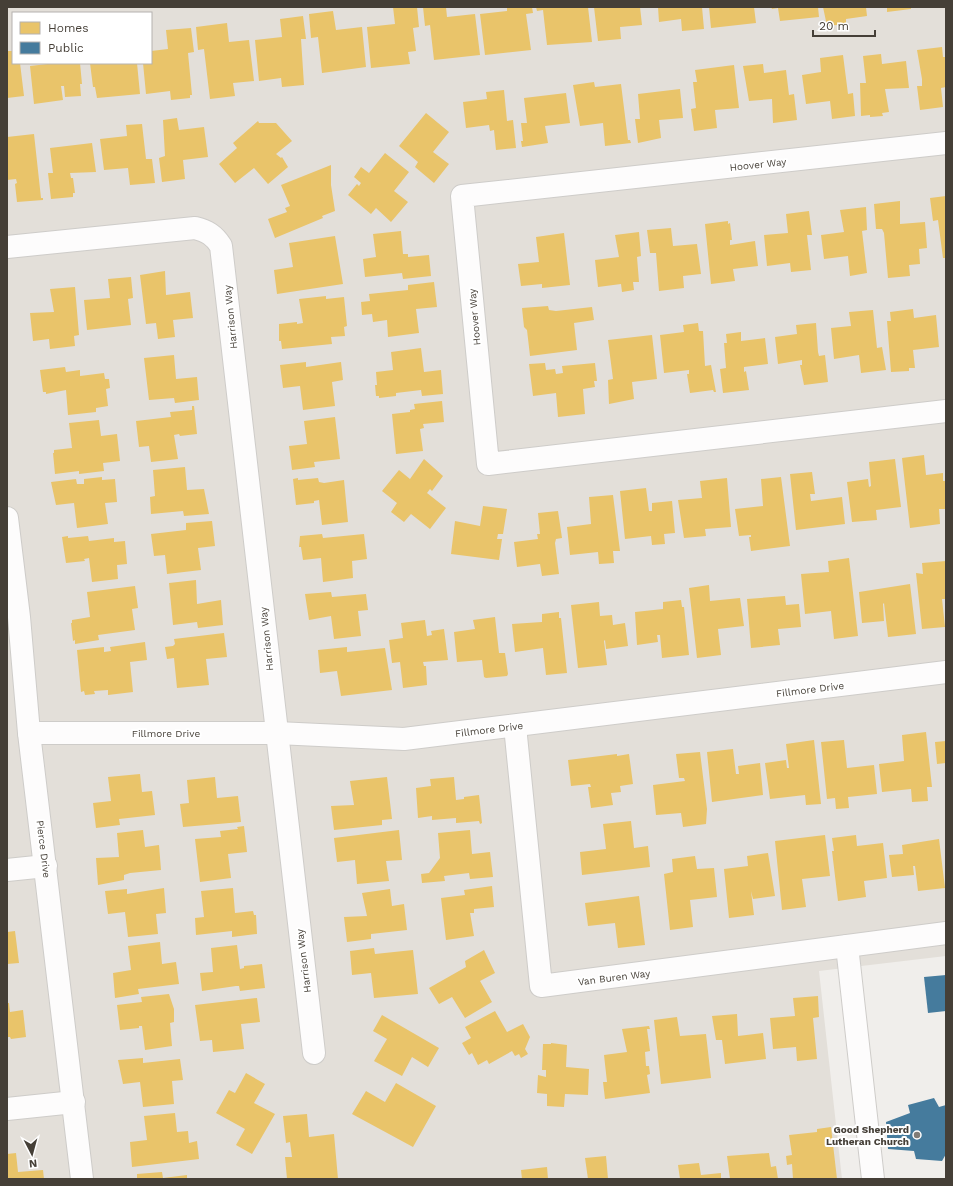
<svg xmlns="http://www.w3.org/2000/svg" width="953" height="1186" font-family="'Work Sans',sans-serif">
<rect width="100%" height="100%" fill="#f0eeeb"/>
<path fill="#e3dfd9" fill-rule="evenodd" d="M7,7H946V956L819,971L842,1179H7ZM13,13H151V63H13Z"/>
<g fill="#e9c46a">
<path d="M393,7H417L419,27L413,28L416,51L408,52L410,64L371,68L367,27L395,24Z"/>
<path d="M423,7H446L447,17L475,14L480,55L434,60L430,25L425,26Z"/>
<path d="M507,7H532L533,13L526,14L531,50L485,55L480,14L507,11Z"/>
<path d="M536,7H588L592,42L547,45L543,10L537,11Z"/>
<path d="M594,7H640L642,25L620,27L621,39L598,41Z"/>
<path d="M658,7H702L704,29L682,31L681,19L659,22Z"/>
<path d="M709,7H754L756,23L711,28Z"/>
<path d="M771,7H818L819,17L780,21L778,8L772,9Z"/>
<path d="M823,7H866L867,16L846,19V24L827,26Z"/>
<path d="M887,7H911V9L887,12Z"/>
<path d="M333,11L336,30L362,27L366,67L322,73L318,37L311,38L309,14Z"/>
<path d="M303,16L306,39H301L304,85L282,87L281,78L259,81L255,40L282,37L280,19Z"/>
<path d="M227,23L229,42L249,40L254,81L233,83L235,96L210,99L204,49L198,50L196,27Z"/>
<path d="M191,28L194,52L188,53L192,95H190V98L171,100L170,91L146,94L143,63H151V51L168,49L166,30Z"/>
<path d="M942,47L943,57H946V87L941,88L943,107L920,110L917,86H922V79L917,50Z"/>
<path d="M7,51H13V63H20L24,96L7,98Z"/>
<path d="M881,54L882,64L906,61L909,88L885,89L889,112L882,113L883,116L870,117V115L861,116L860,83H866L863,56Z"/>
<path d="M843,55L848,94L853,93L855,116L832,119L830,101L806,104L802,75L821,72L820,58Z"/>
<path d="M56,63H80L82,84H80L81,96L65,97L64,86H61L63,100L34,104L30,66Z"/>
<path d="M90,63H137L140,94L97,98L95,87H93Z"/>
<path d="M763,64L764,73L786,70L789,95L794,94L797,120L773,123L772,99L749,101L743,66Z"/>
<path d="M734,65L739,108L715,110L717,128L694,131L691,109L696,108L693,82H697L695,70Z"/>
<path d="M594,82L595,87L621,84L628,140H630L631,143L605,146L603,123L580,126L573,85Z"/>
<path d="M680,89L683,118L659,120L661,138L638,143L635,119H640L638,94Z"/>
<path d="M504,90L507,121L513,120L516,148L496,150L494,130L490,131L489,125L466,128L463,102L487,99L486,92Z"/>
<path d="M566,93L570,123L545,126L548,143L522,147L521,141H523L521,123H527L524,98Z"/>
<path d="M426,113L449,132L433,152L449,164L434,183L415,167L418,162L399,146Z"/>
<path d="M177,118L179,130L204,127L208,157L183,160L185,179L162,182L159,158L165,156L163,120Z"/>
<path d="M258,121L259,123H276L292,141L276,154L281,158L282,157L288,167L268,184L254,168L235,183L219,164L237,148L233,143Z"/>
<path d="M142,124L146,159H152L155,183L130,185L128,168L104,170L100,139L127,136L126,125Z"/>
<path d="M34,134L41,198H43V200L17,202L15,184L17,183L16,179L7,180V137Z"/>
<path d="M92,143L96,172L70,173L71,178H73L75,193H73V197L51,199L48,173H53L50,148Z"/>
<path d="M385,153L409,172L394,191L408,202L391,222L376,208L371,214L348,195L357,184L359,186L361,183L354,177L361,167L369,173Z"/>
<path d="M331,165V185L335,211L322,216L323,218L275,238L268,219L287,212L285,208L290,206L281,185Z"/>
<path d="M946,196V258H943L938,220L933,221L930,198Z"/>
<path d="M900,201V224L925,222L927,248L919,249L920,264L909,265L910,276L888,278L884,233L882,229H876L874,204Z"/>
<path d="M866,207L867,230L862,231L867,273L850,276L848,256L824,259L821,235L844,232L840,210Z"/>
<path d="M809,211L812,235H807L811,270L791,272L790,263L767,266L764,235L788,233L786,214Z"/>
<path d="M728,221V224L730,223L732,240H730V245L755,241L758,266L733,269L735,281L711,284L705,224Z"/>
<path d="M671,228L673,246L697,244L701,274L683,276L684,288L659,291L656,253H650L647,230Z"/>
<path d="M401,231L403,254H408V257L429,255L431,276L403,279L402,273L365,277L363,259L376,257L373,234Z"/>
<path d="M639,232L641,256L637,257L639,282H633L634,290L622,292L621,284L598,287L595,260L619,257L615,235Z"/>
<path d="M564,233L570,285L542,288V284L521,286L518,264L539,262L536,237Z"/>
<path d="M335,236L343,284L277,294L274,270L293,267L289,243Z"/>
<path d="M165,271L166,295L190,292L193,318L173,320L175,337L158,339L156,323L146,324L140,275Z"/>
<path d="M131,277L133,298L128,299L131,325L87,330L84,300L110,298L108,279Z"/>
<path d="M434,282L437,307L416,309L419,333L388,337L387,320L373,322L372,314L362,315L361,302L370,301L369,294L408,290V285Z"/>
<path d="M75,287L79,335L74,336L75,346L50,349L49,339L33,341L30,313L54,312L50,289Z"/>
<path d="M326,296V299L344,297L347,326L344,327L345,336L331,337L332,344L282,349L281,341H279V324L297,322V324L303,323L299,299Z"/>
<path d="M548,306L549,310L556,311L592,307L594,320L574,323L577,350L530,356L527,330L524,327L522,308Z"/>
<path d="M913,309L914,318L936,315L939,347L913,350L915,368H909V371L891,372L887,321H891L890,312Z"/>
<path d="M873,310L877,348L882,347L886,370L861,373L859,355L834,359L831,328L851,326L849,312Z"/>
<path d="M698,323L699,331H703L705,366L711,365L716,392H714L713,390L690,393L687,374H689V370L664,373L660,335L684,332L683,325Z"/>
<path d="M816,323L818,352L819,356L825,355L828,382L804,385L800,365H802V360L778,364L775,337L797,334L796,325Z"/>
<path d="M741,332V341L765,338L768,364L744,367V372L746,371L749,390L723,393L720,369L726,368L724,343H727L726,334Z"/>
<path d="M652,335L657,379L632,382L634,399L609,404L608,380L613,379L608,340Z"/>
<path d="M421,348L424,372L441,370L443,394L422,396L421,390L396,393V396L379,398V396H376L375,385H377L376,372L393,370L391,352Z"/>
<path d="M174,355L176,379L197,377L199,400L175,403L174,398L149,400L144,358Z"/>
<path d="M306,362V367L341,362L343,380L332,382L335,406L303,410L300,386L283,388L280,365Z"/>
<path d="M545,363L546,370L555,369L556,374L563,373L562,366L595,363L597,381H594L595,387L583,389L585,414L558,417L556,393L533,396L529,364Z"/>
<path d="M65,367L66,372L80,370V376L104,373L105,379H109L110,388L106,389L108,406L96,408V412L68,415L66,390L46,394V392H43L40,370Z"/>
<path d="M442,401L444,422L423,424L424,428L420,429L423,451L396,454L392,414L410,412V410L415,409L414,404Z"/>
<path d="M192,406H194L197,434L180,436L179,434L174,435L178,459L151,462L149,446L139,447L136,421L171,417L170,412L192,410Z"/>
<path d="M335,417L340,459L314,462L315,467L292,470L289,446L307,444L304,421Z"/>
<path d="M99,420L101,436L117,434L120,461L103,463L104,471L79,474V471L55,474L53,453H54V450L72,448L69,423Z"/>
<path d="M924,455L926,475L943,473V481H946V509H939L940,524L910,528L902,458Z"/>
<path d="M424,459L443,476L432,491L430,489L427,493L446,508L430,529L411,514L404,522L391,512L397,503L382,491L399,470L410,479Z"/>
<path d="M895,459L901,507L876,510L877,520L852,522L847,482L868,479L869,487L871,486L869,462Z"/>
<path d="M185,467L187,490L204,489L209,514L184,516L183,511L151,514L150,497L155,496L153,470Z"/>
<path d="M812,472L815,494H810L811,501L842,497L845,524L796,530L790,474Z"/>
<path d="M102,477V480L115,479L117,502L105,503L108,524L77,528L74,503L56,505L51,482L76,479L77,484H84V479Z"/>
<path d="M781,477L790,546L751,551L749,537H751V535L739,536L735,509L763,506L761,479Z"/>
<path d="M298,478V480L318,478L319,482L324,483L344,480L348,522L322,525L319,500L314,501V503L296,505L293,479Z"/>
<path d="M727,478L731,527L705,529L706,536L684,538L678,500L702,498L700,481Z"/>
<path d="M646,488L649,511H652V503L672,501L675,533L664,534L665,544L652,545L651,536L625,539L620,491Z"/>
<path d="M613,495L620,551H613L614,563L599,564L598,552L570,555L567,527L591,524L589,497Z"/>
<path d="M483,506L507,509L503,534H498L497,539H502L499,560L451,554L455,521L480,526Z"/>
<path d="M558,511L562,538L556,539L555,543L559,574L542,576L540,564L517,567L514,542L538,539L537,534H540L538,513Z"/>
<path d="M212,521L215,546L198,548L201,570L167,574L165,555L154,556L151,534L186,530V523Z"/>
<path d="M322,534L323,538L364,534L367,559L352,561L353,578L323,582L321,558L303,560L301,547H299L300,536Z"/>
<path d="M68,536V538L88,536L89,541L114,538V542L125,541L127,564L117,565L118,579L92,582L89,558L84,559L85,561L66,563L62,537Z"/>
<path d="M849,558L858,636L834,639L831,611L805,614L801,574L829,572L828,561Z"/>
<path d="M946,561V599H942L945,627L922,629L916,573L923,574L922,563Z"/>
<path d="M196,580L197,604L221,600L223,625L198,628L197,622L173,625L169,583Z"/>
<path d="M910,584L916,634L888,637L884,603L883,604L884,621L862,623L859,592Z"/>
<path d="M709,585L710,601L740,598L744,626L718,629L721,655L697,658L689,588Z"/>
<path d="M135,586L138,608L132,609L135,630L98,635L99,640L75,644V640L73,641L71,623H72V620L90,617L87,592Z"/>
<path d="M331,592L332,597L366,594L368,610L358,611L361,636L334,639L331,616L309,620L305,594Z"/>
<path d="M785,596L786,605L799,604L801,627L778,629L780,645L751,648L747,599Z"/>
<path d="M681,600L682,607H684L689,655L662,658L660,635H657L658,642L637,645L635,612L663,609V602Z"/>
<path d="M599,602L600,616L612,615L613,625L625,623L628,646L606,649L605,640L604,641L607,665L578,668L571,605Z"/>
<path d="M559,612V618H561L567,673L546,675L543,648L515,652L512,624L542,622V614Z"/>
<path d="M495,617L499,653H505L508,674L507,676L486,678L484,677L482,660L457,662L454,632L475,629L473,620Z"/>
<path d="M425,620L427,636L432,635L431,631L444,629L448,660L423,662L424,666H426L427,685L403,688L400,662L392,663L389,640L403,638L401,623Z"/>
<path d="M224,633L227,657L206,659L209,685L177,688L174,658L167,659L165,647L173,646L175,644L174,639Z"/>
<path d="M145,642L147,660L130,662L133,692L108,695V690L94,691L95,694L85,695L84,691L81,692L77,650L104,647V652L111,651L110,647Z"/>
<path d="M347,647V652L385,648L392,690L341,696L337,671L320,673L318,650Z"/>
<path d="M926,732L932,787H927L928,801L912,802L911,789L882,792L879,764L904,761L902,735Z"/>
<path d="M814,740L821,804L806,805L805,795L770,799L765,763L786,760L787,768H789L786,744Z"/>
<path d="M844,740L847,768L874,765L877,794L848,797L849,808L836,809L835,798L827,799L821,742Z"/>
<path d="M946,741V763L937,764L935,742Z"/>
<path d="M733,749L736,774H739L738,766L760,763L763,795L712,802L707,752Z"/>
<path d="M700,752L707,809L706,824L683,827L681,813L656,815L653,785L685,781L684,778H679L676,754Z"/>
<path d="M617,754V756L629,754L633,784L620,786L621,792L611,793L613,805L591,808L588,787H591L590,784L571,786L568,760Z"/>
<path d="M140,774L142,792L152,791L155,815L119,819L120,825L96,828L93,803L111,801L108,777Z"/>
<path d="M215,777L217,798L238,796L241,822L183,827L180,804L189,803L187,780Z"/>
<path d="M387,777L392,819L382,820V825L334,830L331,806L354,805L350,781Z"/>
<path d="M454,777L456,800L464,799V797L479,795L482,823L480,824L479,821L456,823V818L432,820V816L418,818L416,788L431,786L430,779Z"/>
<path d="M631,821L634,848L648,846L650,867L582,875L580,852L606,849L603,824Z"/>
<path d="M244,826L247,852L228,854L231,878L200,882L195,839L221,837L220,831L238,829L237,827Z"/>
<path d="M143,830L145,847L159,845L161,870L130,873L124,875V880L98,885L96,858L119,857L117,833Z"/>
<path d="M399,830L402,860L386,861L389,881L357,884L355,860L337,862L334,838Z"/>
<path d="M470,830L472,854L490,852L493,877L470,879L469,873L444,876L445,881L422,883L421,874L429,873L440,858L438,833Z"/>
<path d="M825,835L830,876L802,879L806,907L782,910L775,841Z"/>
<path d="M856,835L857,846L883,843L887,878L864,881L866,897L838,901L832,851H834L832,838Z"/>
<path d="M939,839L945,888L918,891L915,866H913L914,875L892,877L889,855L903,854L902,845Z"/>
<path d="M768,853L775,896L753,899L751,891L754,915L729,918L724,869L748,866L747,856Z"/>
<path d="M695,856L697,869L714,868L717,897L690,900L693,927L670,930L664,874L673,872L672,859Z"/>
<path d="M492,886L494,907L474,909V913H470L474,936L446,940L441,898L465,895L464,890Z"/>
<path d="M164,888L166,913L156,914L158,934L128,937L125,912L108,914L105,891L127,889V894Z"/>
<path d="M233,888L235,913L253,911L254,915H256L257,934L232,937V931L196,935L195,918L204,917L201,891Z"/>
<path d="M390,889L392,906L404,904L407,930L371,934V939L347,942L344,917L367,916L362,893Z"/>
<path d="M639,896L645,945L618,948L615,923L588,926L585,903Z"/>
<path d="M15,931L19,963L7,964V932Z"/>
<path d="M160,942L162,964L176,962L179,984L138,989L139,994L115,998L113,973L131,970L128,946Z"/>
<path d="M237,945L240,969L244,968V966L262,964L265,988L240,991L239,986H236L202,991L200,973L213,972L211,948Z"/>
<path d="M374,948L375,954L413,950L418,994L374,998L371,973L352,975L350,951Z"/>
<path d="M484,950L495,973L480,981L492,1002L465,1018L452,997L439,1004L429,988L466,967L465,961Z"/>
<path d="M169,994L174,1009V1022L170,1023L172,1046L145,1050L142,1026H139V1028L120,1030L117,1005L142,1002L141,997Z"/>
<path d="M818,996L819,1017L813,1018L817,1059L797,1061L796,1047L773,1049L770,1018L795,1016L793,998Z"/>
<path d="M257,998L260,1022L241,1024L244,1049L213,1052L212,1040L200,1041L195,1005Z"/>
<path d="M7,1003H9L10,1012L23,1010L26,1037L11,1039L10,1037H7Z"/>
<path d="M495,1011L507,1032L523,1024L530,1037L525,1049L528,1054L521,1058L519,1054L515,1056L512,1051L489,1064L487,1060L478,1065L472,1053L469,1055L462,1043L471,1038L465,1027Z"/>
<path d="M737,1014L738,1036L763,1033L766,1059L725,1064L722,1040H716L712,1016Z"/>
<path d="M382,1015L439,1048L428,1067L412,1057L402,1076L374,1061L387,1039L373,1031Z"/>
<path d="M677,1017L680,1036L706,1034L711,1078L661,1084L654,1020Z"/>
<path d="M649,1026L650,1029H647L650,1051L645,1052L646,1066H649L650,1074L647,1075L650,1093L605,1099L603,1082H607L604,1055L627,1052L622,1029Z"/>
<path d="M551,1043L567,1045L566,1067L589,1069L588,1095L565,1094L564,1107L547,1106V1094L537,1093L538,1075L546,1077V1070H542L543,1044H551Z"/>
<path d="M143,1058V1063L180,1059L183,1080L172,1081L174,1104L143,1107L140,1082L123,1084L118,1060Z"/>
<path d="M246,1073L265,1084L254,1103L275,1114L252,1154L236,1145L245,1129L216,1113L229,1090L235,1093Z"/>
<path d="M396,1083L436,1106L413,1147L352,1114L366,1091L385,1102Z"/>
<path d="M175,1113L177,1132L188,1131L189,1143L197,1141L199,1159L132,1167L130,1142L147,1140L144,1116Z"/>
<path d="M307,1114L309,1137L334,1134L338,1179H287L285,1157H292L290,1142L286,1143L283,1116Z"/>
<path d="M831,1127L837,1179H793L792,1164L787,1165L786,1156L792,1155L789,1135L817,1132V1129Z"/>
<path d="M16,1153L18,1172L43,1170L44,1179H7V1154Z"/>
<path d="M769,1153L771,1167L776,1166L778,1179H730L727,1156Z"/>
<path d="M606,1156L608,1179H588L585,1158Z"/>
<path d="M699,1163L701,1175L721,1173V1179H680L678,1165Z"/>
<path d="M547,1167L548,1179H522L521,1170Z"/>
<path d="M162,1172L163,1178L187,1175V1179H137V1174Z"/>
</g>
<g fill="#457b9d">
<path d="M946,975V1011L928,1013L924,977Z"/>
<path d="M934,1098L939,1107L946,1105V1154L942,1161L916,1159L914,1151L888,1149L886,1122L910,1113L908,1105Z"/>
</g>
<g fill="none" stroke-linecap="round" stroke-linejoin="round">
<defs>
<g id="minor">
<path d="M946,143L462,196L488,464L946,411"/>
<path d="M7,247L195,228C207,231 214,235 221,246L314,1053"/>
<path d="M7,518L19,617L29,733L82,1179"/>
<path d="M515,726L541,986L946,933"/>
<path d="M29,733H277L404,739L946,672"/>
<path d="M7,870L46,866"/>
<path d="M847,946L873,1179"/>
<path d="M7,1109L74,1102"/>
</g>
</defs>
<use href="#minor" stroke="#ceccc9" stroke-width="24"/>
<use href="#minor" stroke="#fdfcfc" stroke-width="22"/>
</g>
<circle fill="#817c76" stroke="#fff" stroke-width="1.5" cx="917" cy="1135" r="4"/>
<g text-anchor="middle" stroke-width="4" stroke-linejoin="round" paint-order="stroke">
<g font-size="10" fill="#453f37" stroke="#fff">
<text transform="translate(758 164) rotate(-6)" y="4">Hoover Way</text>
<text transform="translate(230 317) rotate(-96)" y="4">Harrison Way</text>
<text transform="translate(474 317) rotate(-95)" y="4">Hoover Way</text>
<text transform="translate(266 639) rotate(-96)" y="4">Harrison Way</text>
<text transform="translate(810 689) rotate(-7)" y="4">Fillmore Drive</text>
<text transform="translate(489 729) rotate(-7)" y="4">Fillmore Drive</text>
<text x="166" y="737">Fillmore Drive</text>
<text transform="translate(44 849) rotate(83)" y="4">Pierce Drive</text>
<text transform="translate(303 961) rotate(-97)" y="4">Harrison Way</text>
<text transform="translate(614 977) rotate(-7)" y="4">Van Buren Way</text>
</g>
<g font-size="10" font-weight="bold" fill="#453f37" stroke="#fff" text-anchor="end">
<text x="909" y="1133">Good Shepherd<tspan x="909" dy="12">Lutheran Church</tspan></text>
</g>
</g>
<rect width="953" height="1186" fill="none" stroke="#453f37" stroke-width="16"/>
<rect x="12" y="12" width="140" height="52" fill="#ffffff" stroke="#b5b2af"/>
<rect x="20" y="22" width="20" height="12" fill="#e9c46a" stroke="#b5b2af"/>
<text x="48" y="32" font-size="12" fill="#453f37">Homes</text>
<rect x="20" y="42" width="20" height="12" fill="#457b9d" stroke="#b5b2af"/>
<text x="48" y="52" font-size="12" fill="#453f37">Public</text>
<g transform="translate(32 1154) rotate(174)" stroke="#ffffff" stroke-width="3" paint-order="stroke">
<path d="M0-3L7 15L0 10L-7 15Z" fill="#453f37"/>
<text y="-6" font-size="11" font-weight="bold" text-anchor="middle" fill="#453f37">N</text>
</g>
<path d="M813 30v6h62v-6" fill="none" stroke="#453f37" stroke-width="2"/>
<text x="819" y="30" font-size="12" fill="#453f37" stroke="#ffffff" stroke-width="3" paint-order="stroke">20 m</text>
</svg>
